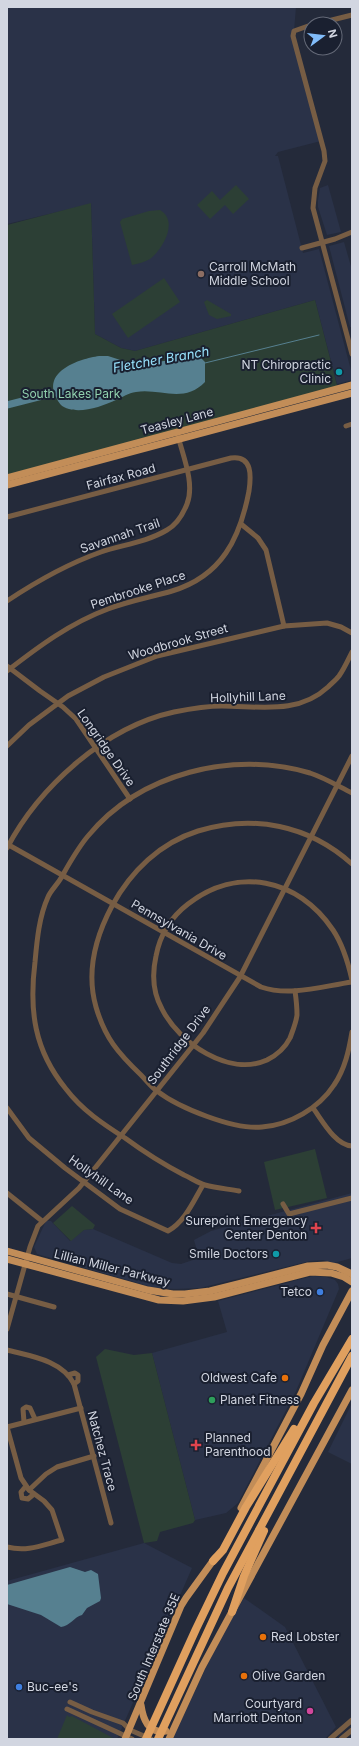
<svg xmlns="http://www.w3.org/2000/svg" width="359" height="1746" font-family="Inter,sans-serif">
<rect width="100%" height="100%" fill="#242a3a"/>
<g fill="#2a3248">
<path d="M7,7H296L294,31L321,141L278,152L275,156H278L303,253L319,249L352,374V380L337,384L315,300L135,351L121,348L95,334L91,204L7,224Z"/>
<path d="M328,185L341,232L327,235L318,207V200L320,188Z"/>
<path d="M344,242L352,270V327H350L329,246Z"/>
<path d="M352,1193V1258L334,1263L323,1260L310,1261L200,1288L176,1289L155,1288L37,1254L34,1247L46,1221H51L70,1241L84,1230L93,1229L172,1263L181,1264L199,1258L194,1240L211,1231Z"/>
<path d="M313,1276L326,1277L335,1280L338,1284L339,1289L296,1391L238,1503L226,1513L195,1520L152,1353L227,1332L218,1301Z"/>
<path d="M352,1403V1464L328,1452Z"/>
<path d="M144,1543L192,1568L117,1739H7V1581Z"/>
<path d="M244,1598L285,1627L336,1727L325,1739H172L218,1642Z"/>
</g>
<g fill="#2c3f35">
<path d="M236,185L249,199L233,214L225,205L210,219L197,205L212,191L220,200Z"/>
<path d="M91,203L95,334L121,348L135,351L315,300L338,389L7,478V225Z"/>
<path d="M160,210C179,221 163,249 150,259C145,262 138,264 132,265L120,222L122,219L149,211Z"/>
<path d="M164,278L180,302L128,338L112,314Z"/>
<path d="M207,300L231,314V316L217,319L209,315L204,302Z"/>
<path d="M315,1149L327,1198L275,1210L264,1162Z"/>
<path d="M72,1206L95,1225L93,1229L84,1230L71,1241L53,1223Z"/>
<path d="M105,1349L134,1355L152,1353L195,1520L193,1523L160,1532L157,1541L144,1543L96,1357Z"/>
<path d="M67,1715L69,1717L72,1716L115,1739H57Z"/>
</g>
<g fill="#568090">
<path d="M99,356H108L136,365L199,356L205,362V382C184,404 160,388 136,392C128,393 123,397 116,400C103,406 83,413 69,409C62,407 59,404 56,397C43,371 79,359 99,356Z"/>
<path d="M70,1567L85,1572L91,1570L98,1574L101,1598L100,1601L87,1608L82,1615C74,1617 70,1626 61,1627L41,1615L7,1604V1585Z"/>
</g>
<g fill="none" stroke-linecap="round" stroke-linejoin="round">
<path stroke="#568090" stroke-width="1" d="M205,363L319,335"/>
<path stroke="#568090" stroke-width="7" d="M7,405L54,393"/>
<g stroke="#775d44" stroke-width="5">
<path d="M316,24L352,15"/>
<path d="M311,25L294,31L293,36L324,151L325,161L315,188L313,208L352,354"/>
<path d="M302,248L335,239L352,232"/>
<path d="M346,426L352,424"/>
<path d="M7,517L231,458C253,455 251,477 249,491C240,538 222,576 172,591C151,597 129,601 108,609C70,623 38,647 7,671"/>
<path d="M241,524L258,538L266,550L284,626"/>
<path d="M7,601C37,581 67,564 101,552C122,545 147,542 167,530C176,525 183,514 187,504C195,484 183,456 178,436"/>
<path d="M7,666L40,691L63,707L76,719L130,799"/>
<path d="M7,746L29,725L68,696L104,677L157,656L284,626L327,623L341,627L352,633"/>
<path d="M7,844L261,987C290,997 323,986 352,982"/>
<path d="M7,848C39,787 105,727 174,712C189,709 206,706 222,706C259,706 298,715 328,687C332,683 336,680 339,676C344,669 348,660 352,652"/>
<path d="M352,864C309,825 253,814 198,831C160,843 131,871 112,906C96,936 86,972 96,1007C105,1038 118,1053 141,1075C146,1080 151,1087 157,1091C179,1108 234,1130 262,1127C290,1125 319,1108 334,1085C345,1069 349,1050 352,1032"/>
<path d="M295,991C296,998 297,1007 297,1015C296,1023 293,1030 290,1038C285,1048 277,1055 267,1060C229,1077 179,1043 162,1009C153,993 152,974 156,956C160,935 171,917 188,904C237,866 298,878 333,930C343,945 348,962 352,980"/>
<path d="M7,1108L29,1138L65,1168L120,1209L168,1231C185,1222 194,1200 203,1185"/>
<path d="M313,1108C322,1120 335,1145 352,1146"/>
<path d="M239,1191C228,1189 216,1188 205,1185C198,1183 191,1178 184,1175C163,1164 144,1152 125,1138C103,1124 82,1110 66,1089C34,1050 29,1010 35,962C37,940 39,917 48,897C51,890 57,885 61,878C69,864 77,849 88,836C140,773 233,750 310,773C325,778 338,786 352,793"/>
<path d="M7,1193L42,1221"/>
<path d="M283,1204L289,1214L352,1198"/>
<path d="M7,1294L54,1307"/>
<path d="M7,1329L30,1247L38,1226L79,1188L203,1033L240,977L352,756"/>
<path d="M7,1350C30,1356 62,1360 74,1384L111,1523"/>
<path d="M68,1375L75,1373L78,1375V1381L74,1384"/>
<path d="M24,1422L23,1409L26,1407L30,1408L35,1419"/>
<path d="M7,1427L81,1408"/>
<path d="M26,1486L21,1492L22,1498L28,1499L34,1494"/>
<path d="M29,1490L46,1474L57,1467L94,1456"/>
<path d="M7,1547C28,1552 42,1545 62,1540L52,1510L44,1501L29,1490L21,1478L7,1427"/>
<path d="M70,1702L92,1712L123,1723L130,1730L151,1739"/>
<path d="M67,1709L132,1739"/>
<path d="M330,1739L352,1720"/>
<path d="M341,1739L352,1730"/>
</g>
<g stroke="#c28d58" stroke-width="7">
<path d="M7,478L352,385"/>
<path d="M7,485L352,393"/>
<path d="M7,1251L148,1290L173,1294H185L210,1291L308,1266L327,1265L337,1267L352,1274"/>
<path d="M7,1259L159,1300L183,1301L214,1297L310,1272L331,1273L344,1277L352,1282"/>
<path d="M241,1508L301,1394L323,1345L352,1291"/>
<path d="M141,1705C143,1719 148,1734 166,1731"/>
<path d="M125,1739L181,1606L186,1598L215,1558"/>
<path d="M169,1739L202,1667L352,1390"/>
</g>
<g stroke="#e0a05f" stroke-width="8">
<path d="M213,1561L223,1550L246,1507L294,1429"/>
<path d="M232,1612L244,1576L264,1531"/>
<path d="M146,1739L196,1629L223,1573L314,1403L352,1339"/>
<path d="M158,1739L228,1588L352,1356"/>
</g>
</g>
<circle fill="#8d6e63" stroke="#1a2030" stroke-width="1.5" cx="201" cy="274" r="4"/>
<g fill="#0f9aa8" stroke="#1a2030" stroke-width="1.5">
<circle cx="339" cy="372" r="4"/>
<circle cx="276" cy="1254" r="4"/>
</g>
<g fill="#e0444e" stroke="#1a2030" stroke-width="1.5">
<path d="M314 1222h4v4h4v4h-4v4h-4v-4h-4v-4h4z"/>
<path d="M194 1439h4v4h4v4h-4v4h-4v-4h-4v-4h4z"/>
</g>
<g fill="#3f7fe0" stroke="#1a2030" stroke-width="1.5">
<circle cx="320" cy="1292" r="4"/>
<circle cx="19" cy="1687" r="4"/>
</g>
<g fill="#e8710a" stroke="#1a2030" stroke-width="1.5">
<circle cx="285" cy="1378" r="4"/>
<circle cx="263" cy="1637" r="4"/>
<circle cx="244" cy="1676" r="4"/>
</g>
<circle fill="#2e9e5b" stroke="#1a2030" stroke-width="1.5" cx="212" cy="1400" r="4"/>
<circle fill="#d1479c" stroke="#1a2030" stroke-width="1.5" cx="310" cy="1711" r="4"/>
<g text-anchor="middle" stroke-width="4" stroke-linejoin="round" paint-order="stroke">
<g font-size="12" fill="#d2d6e1" stroke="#1a2030" text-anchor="start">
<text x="209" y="271">Carroll McMath<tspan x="209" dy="14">Middle School</tspan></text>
<text x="331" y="369" text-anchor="end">NT Chiropractic<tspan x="331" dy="14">Clinic</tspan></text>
<text x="307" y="1225" text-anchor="end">Surepoint Emergency<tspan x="307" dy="14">Center Denton</tspan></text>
<text x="268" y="1258" text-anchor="end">Smile Doctors</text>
<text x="312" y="1296" text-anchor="end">Tetco</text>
<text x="277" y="1382" text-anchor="end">Oldwest Cafe</text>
<text x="220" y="1404">Planet Fitness</text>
<text x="205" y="1442">Planned<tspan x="205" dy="14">Parenthood</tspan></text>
<text x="271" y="1641">Red Lobster</text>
<text x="252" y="1680">Olive Garden</text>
<text x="27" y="1691">Buc-ee's</text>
<text x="302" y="1708" text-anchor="end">Courtyard<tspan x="302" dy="14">Marriott Denton</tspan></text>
</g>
<g font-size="12" fill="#91d1ae" stroke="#1a2030">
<text x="71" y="398">South Lakes Park</text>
</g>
<g font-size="12" fill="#d2d6e1" stroke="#1a2030">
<text transform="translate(177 421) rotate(-15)" y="4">Teasley Lane</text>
<text transform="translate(121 477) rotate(-15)" y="4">Fairfax Road</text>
<text transform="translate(120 536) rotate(-19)" y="4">Savannah Trail</text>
<text transform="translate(138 590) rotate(-18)" y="4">Pembrooke Place</text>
<text transform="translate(178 642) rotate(-16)" y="4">Woodbrook Street</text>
<text transform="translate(248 697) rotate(-2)" y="4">Hollyhill Lane</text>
<text transform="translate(106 748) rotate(55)" y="4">Longridge Drive</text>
<text transform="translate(179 930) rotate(30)" y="4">Pennsylvania Drive</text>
<text transform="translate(179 1045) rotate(-53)" y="4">Southridge Drive</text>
<text transform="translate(101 1180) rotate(35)" y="4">Hollyhill Lane</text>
<text transform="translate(112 1268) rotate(14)" y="4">Lillian Miller Parkway</text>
<text transform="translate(102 1451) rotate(75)" y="4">Natchez Trace</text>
<text transform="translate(154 1647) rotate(-67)" y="4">South Interstate 35E</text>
</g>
<g font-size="13" font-style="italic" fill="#97e1fc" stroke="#1a2030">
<text transform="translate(161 359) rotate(-10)" y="5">Fletcher Branch</text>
</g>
</g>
<rect width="359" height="1746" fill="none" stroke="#d2d6e1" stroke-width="16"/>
<g transform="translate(323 36) rotate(75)"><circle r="19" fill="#1a2030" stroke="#646977"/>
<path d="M0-3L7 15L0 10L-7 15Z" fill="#81bcfa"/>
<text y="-6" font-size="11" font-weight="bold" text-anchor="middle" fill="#d2d6e1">N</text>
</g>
</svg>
